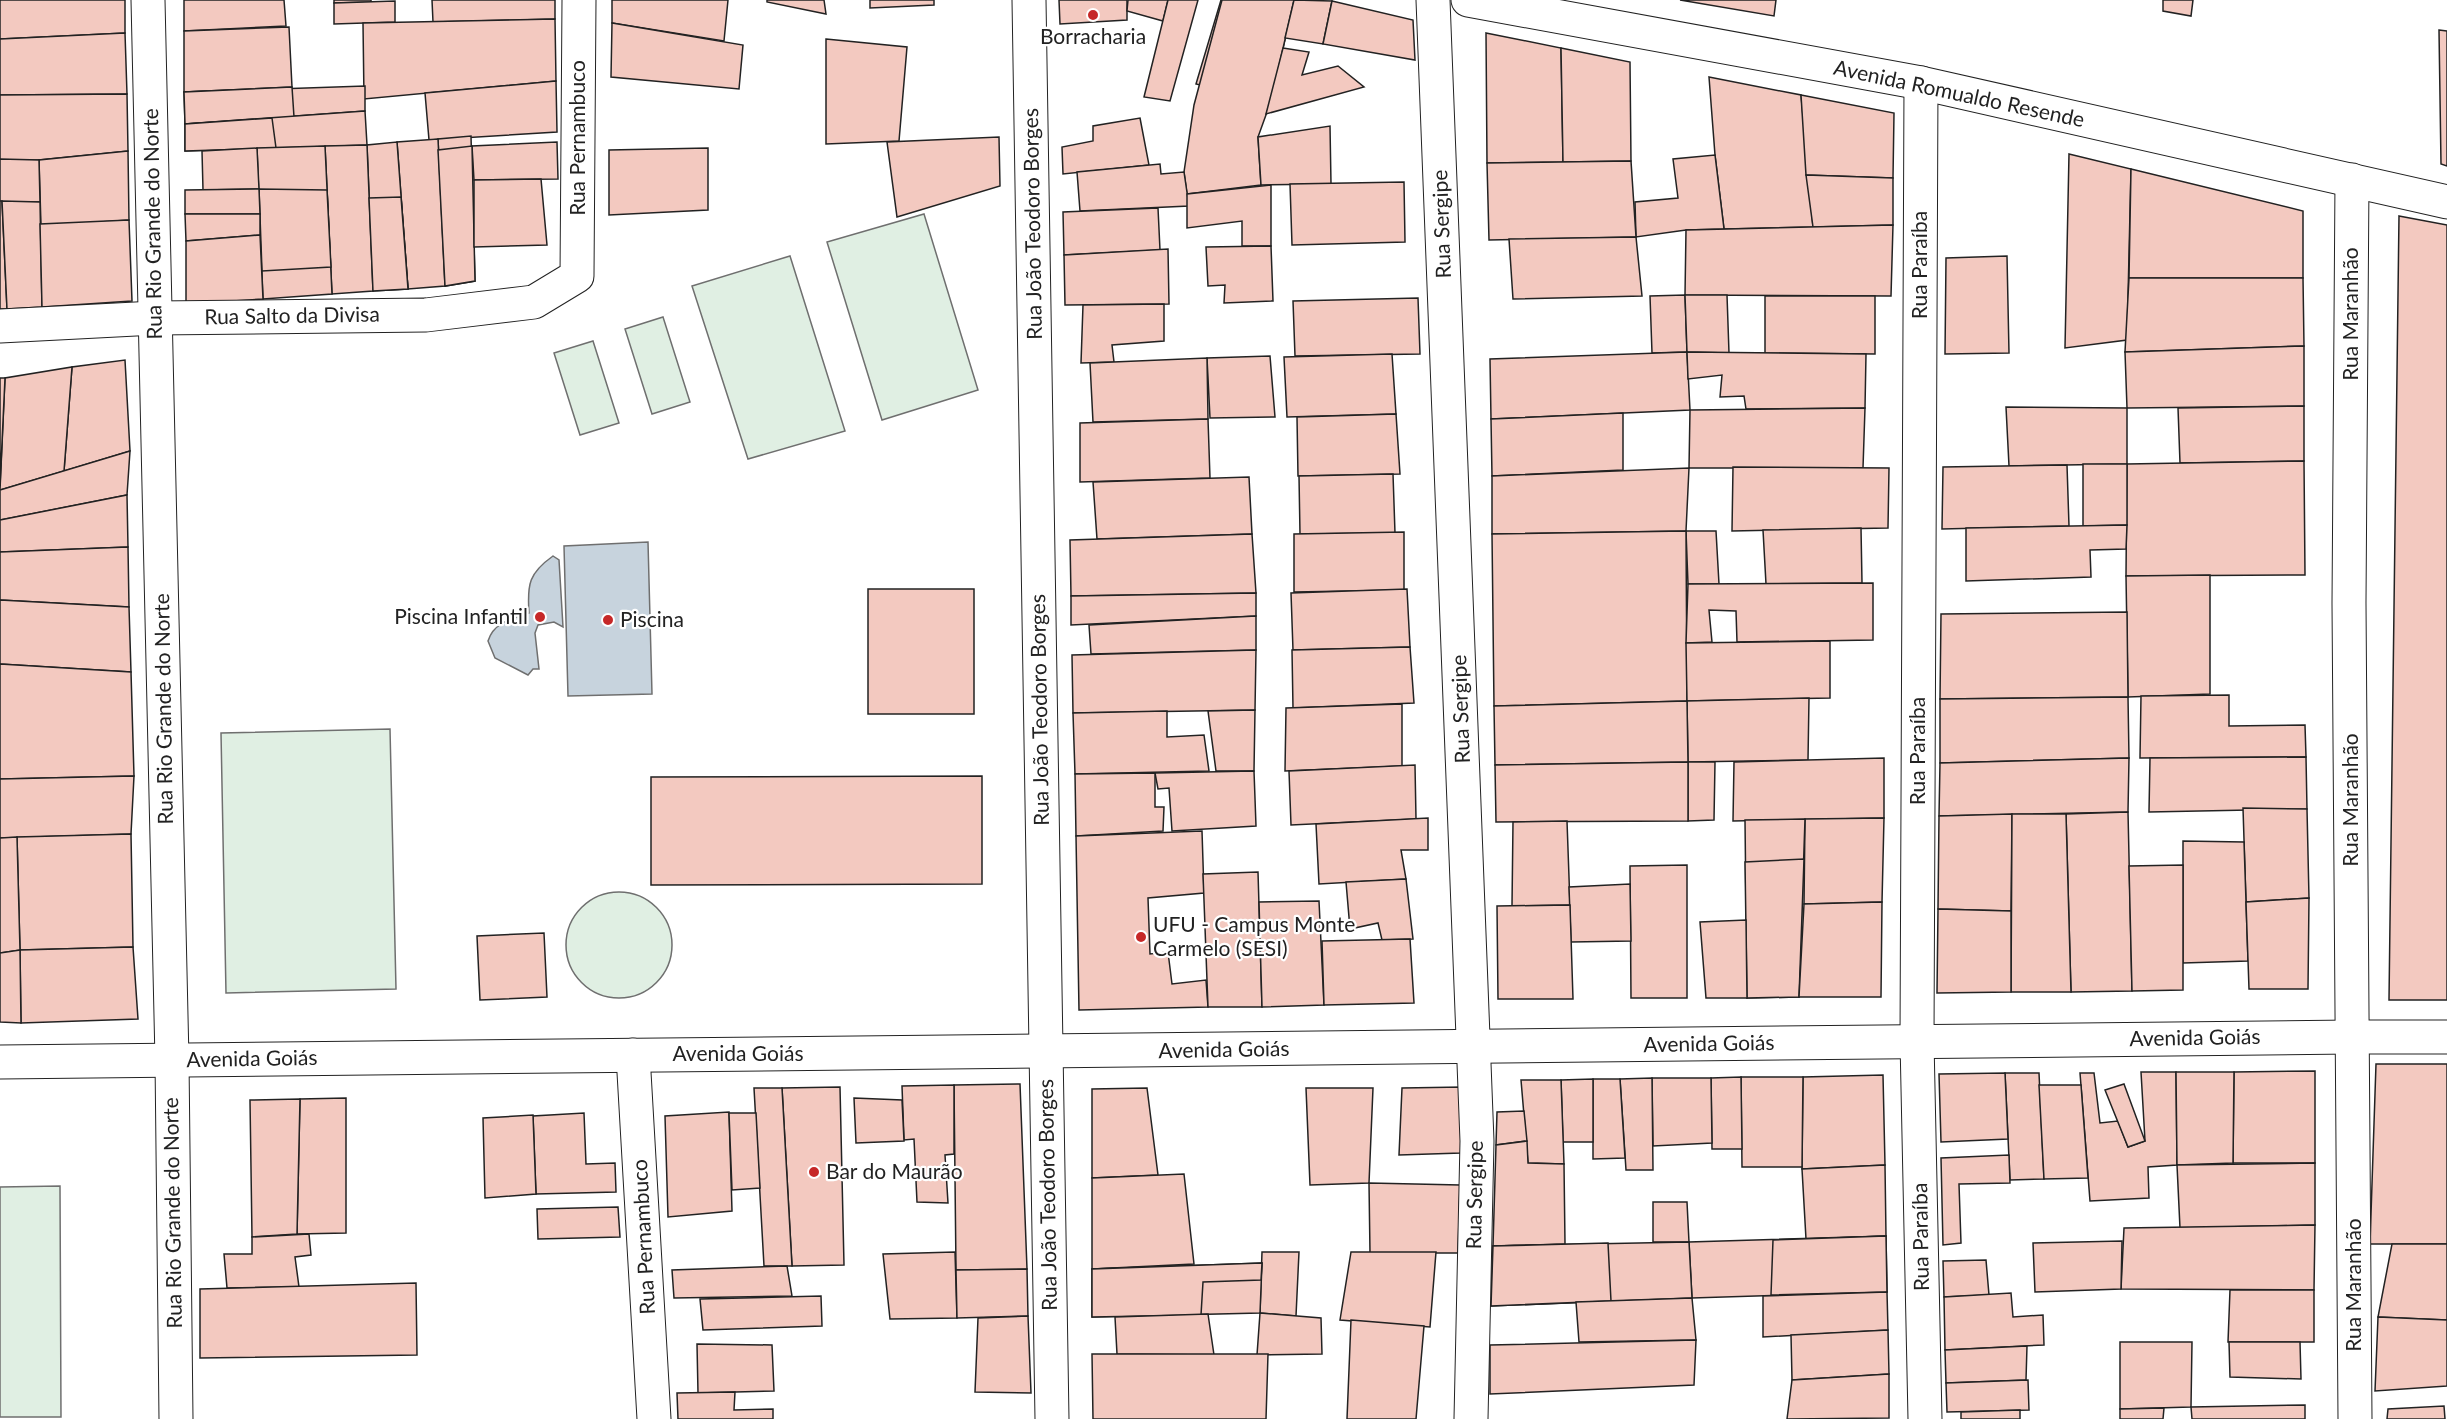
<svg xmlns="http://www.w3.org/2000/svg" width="2447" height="1419" font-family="Lato,sans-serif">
<rect width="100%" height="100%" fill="#fff"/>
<g fill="#e0efe3" stroke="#6f6f6f" stroke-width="1.5">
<path d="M924,214L978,390L882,420L827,242Z"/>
<path d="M790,256L845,431L748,459L692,286Z"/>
<path d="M663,317L690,402L652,414L625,329Z"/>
<path d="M593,341L619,423L580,435L554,353Z"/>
<path d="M390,729L396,989L226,993L221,733Z"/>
<circle cx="619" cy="945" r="53"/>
<path d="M60,1186L61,1417H0V1187Z"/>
</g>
<g fill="#c7d3dd" stroke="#6f6f6f" stroke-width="1.5">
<path d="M648,542L652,694L568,696L564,546Z"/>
<path d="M553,556L559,560L563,627L554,622L538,625L535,633L539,669H533L528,675L495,658L488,641C494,622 511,619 529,613C527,584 529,573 553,556Z"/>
</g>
<g fill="#f3c9c0" stroke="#222" stroke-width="1.5">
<path d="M0,0H125V33L0,39Z"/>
<path d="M184,0H284L286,26L184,31Z"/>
<path d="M334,0H371V2L334,3Z"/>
<path d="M432,0H555V19L433,22Z"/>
<path d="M612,0H728L724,41L612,23Z"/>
<path d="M767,0H824L826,14L767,2Z"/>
<path d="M870,0H934V5L870,8Z"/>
<path d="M1059,0H1127V20L1060,24Z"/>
<path d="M1128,0H1168L1163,21L1127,11Z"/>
<path d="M1168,0H1198L1170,101L1144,97Z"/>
<path d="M1221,0H1294L1271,101L1196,84Z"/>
<path d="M1222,0H1294L1271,101L1258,137L1261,185L1187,194L1184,172L1194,105Z"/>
<path d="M1294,0L1332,1L1323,44L1285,38Z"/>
<path d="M1680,0H1776L1774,16Z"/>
<path d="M2163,0H2193L2191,16L2163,11Z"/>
<path d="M395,1V22L334,24V3Z"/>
<path d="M1332,1L1413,20L1415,60L1323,44Z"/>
<path d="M555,19L556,81L364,99L363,23Z"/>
<path d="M612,23L743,45L739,89L611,77Z"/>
<path d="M289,27L292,87L184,92V31Z"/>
<path d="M2439,30L2447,31V166L2441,164Z"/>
<path d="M125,33L127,94L0,95V39Z"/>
<path d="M1486,33L1561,48L1563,162L1487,163Z"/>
<path d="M826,39L907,47L899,141L826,144Z"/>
<path d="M1283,48L1309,52L1302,75L1338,66L1364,87L1266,114Z"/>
<path d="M1561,48L1630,62L1631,161L1563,162Z"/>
<path d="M1709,77L1801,95L1813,227L1724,229L1715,155Z"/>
<path d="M556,81L557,132L429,140L425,93Z"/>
<path d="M365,86V111L185,124L184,92Z"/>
<path d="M292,87L294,117L185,124L184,92Z"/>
<path d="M127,94L128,151L39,160H0V95Z"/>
<path d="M1801,95L1894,113L1893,178L1806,175Z"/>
<path d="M365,111L367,145L185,151V124Z"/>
<path d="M272,118L276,148L185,151V124Z"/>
<path d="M1140,118L1149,165L1063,174L1062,147L1093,141V126Z"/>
<path d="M1330,126L1331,184L1261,185L1258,137Z"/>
<path d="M471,136L475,281L445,286L438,139Z"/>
<path d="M999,137L1000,186L897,217L887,142Z"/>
<path d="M438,139L445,286L408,289L397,142Z"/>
<path d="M397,142L408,289L373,291L367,145Z"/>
<path d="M557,142L558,179L474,180L472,146Z"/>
<path d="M367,145L373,291L332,294L325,146Z"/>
<path d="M325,146L332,294L263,299L257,148Z"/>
<path d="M472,146L475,281L445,286L438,150Z"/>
<path d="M257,148L259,189L203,190L202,151Z"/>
<path d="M708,148V210L609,215V150Z"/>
<path d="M128,151L129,220L41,226L39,160Z"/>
<path d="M2069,154L2131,169L2127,340L2065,348Z"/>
<path d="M1715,155L1724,229L1686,230L1636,237L1635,202L1678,198L1673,159Z"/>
<path d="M0,159L39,160L40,202H0Z"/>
<path d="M1631,161L1636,237L1489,240L1487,163Z"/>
<path d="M1160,164L1161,174L1184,172L1189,206L1080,211L1077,172Z"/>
<path d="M2131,169L2303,211V278H2129Z"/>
<path d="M1806,175L1893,178V225L1813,227Z"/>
<path d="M541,179L547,245L474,247V180Z"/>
<path d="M1404,182L1405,242L1292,245L1290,184Z"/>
<path d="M1271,185V246H1242V221L1187,228V194Z"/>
<path d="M259,189L327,190L331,267L262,271Z"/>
<path d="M259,189L260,214H185V190Z"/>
<path d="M401,197L408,289L373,291L369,198Z"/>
<path d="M0,201H2L7,309H0Z"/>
<path d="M2,201L40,202L42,307L7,309Z"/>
<path d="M1158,208L1160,250L1064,255L1063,212Z"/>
<path d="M185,214H260V235L186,241Z"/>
<path d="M2399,216L2447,225V1000H2389Z"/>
<path d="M129,220L132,301L42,307L40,224Z"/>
<path d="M1893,225L1891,296L1685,295L1686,230Z"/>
<path d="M260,235L263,299L186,304V241Z"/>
<path d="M1636,237L1642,296L1513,299L1509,239Z"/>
<path d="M1271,246L1273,301L1224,303L1225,285L1208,286L1206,247Z"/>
<path d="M1168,249L1169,304L1065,305L1064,255Z"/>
<path d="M2007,256L2009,353L1945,354L1946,258Z"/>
<path d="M2129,278H2303L2304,346L2125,352Z"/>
<path d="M1685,295L1687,352L1652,353L1650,296Z"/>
<path d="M1685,295H1727L1729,353L1687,352Z"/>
<path d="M1765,296H1875V354L1765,353Z"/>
<path d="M1418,298L1420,354L1295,356L1293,301Z"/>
<path d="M1164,304V341L1112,345L1114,362L1081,363L1083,305Z"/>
<path d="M2304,346V406L2127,408L2125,352Z"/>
<path d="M1687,352L1690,410L1491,419L1490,359Z"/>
<path d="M1687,352L1866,354L1865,408L1746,409L1744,396L1720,397L1722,375L1688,379Z"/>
<path d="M1392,354L1396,414L1287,417L1284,357Z"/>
<path d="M1270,356L1275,417L1210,418L1207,358Z"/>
<path d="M1207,358L1208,419L1093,422L1090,363Z"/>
<path d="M125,360L130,451L64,471L72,367Z"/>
<path d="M72,367L64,471L0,490L5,378Z"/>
<path d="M0,378H5L0,486Z"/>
<path d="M2304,406V461L2180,463L2178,408Z"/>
<path d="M2006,407L2127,408V464L2009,466Z"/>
<path d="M1865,408L1863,468H1689L1690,410Z"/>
<path d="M1623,413V470L1492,476L1491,419Z"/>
<path d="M1396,414L1400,474L1298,476L1297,417Z"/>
<path d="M1208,419L1210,478L1080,482V423Z"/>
<path d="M130,451L127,495L0,520V490Z"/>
<path d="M2304,461L2305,575L2126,576L2127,464Z"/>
<path d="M2083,464H2127V525L2083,526Z"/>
<path d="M2067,465L2069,526L1942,529L1943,467Z"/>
<path d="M1733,467L1889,468L1888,528L1732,531Z"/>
<path d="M1689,468L1686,531L1492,534V476Z"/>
<path d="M1393,474L1395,533L1300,534L1299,476Z"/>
<path d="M1249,477L1252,534L1097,539L1093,482Z"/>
<path d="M127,495L128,547L0,552V520Z"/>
<path d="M2127,525L2126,549L2090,550L2091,577L1966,581V528Z"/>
<path d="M1861,528L1862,583L1766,584L1763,530Z"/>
<path d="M1686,531H1716L1719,584H1688Z"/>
<path d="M1686,531L1687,701L1494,706L1492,534Z"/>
<path d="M1404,532V590L1294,592V534Z"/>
<path d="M1252,534L1256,593L1071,596L1070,540Z"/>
<path d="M128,547L129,607L0,600V552Z"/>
<path d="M2210,575V694L2128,697L2126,576Z"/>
<path d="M1873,583V640L1737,642L1736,611L1709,610L1712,642L1686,643L1688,584Z"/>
<rect x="868" y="589" width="106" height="125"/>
<path d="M1407,589L1410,647L1293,650L1291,593Z"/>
<path d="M1256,593V616L1071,625V596Z"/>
<path d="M0,600L129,607L131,672L0,664Z"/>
<path d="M2127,612L2128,697L1940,699L1941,614Z"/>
<path d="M1256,616V650L1091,654L1089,625Z"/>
<path d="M1830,641V698L1687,701L1686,643Z"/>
<path d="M1410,647L1414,703L1293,708L1292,650Z"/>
<path d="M1256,650L1255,710L1073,713L1072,655Z"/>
<path d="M0,664L131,672L134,776L0,779Z"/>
<path d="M2229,695V726L2305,725L2306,757L2140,758L2141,696Z"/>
<path d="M2128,697L2129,758L1940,763V699Z"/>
<path d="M1809,698L1808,760L1688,762L1687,701Z"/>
<path d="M1687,701L1688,762L1495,765L1494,706Z"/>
<path d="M1402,704V766L1285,771L1286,708Z"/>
<path d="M1255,710L1254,771H1216L1208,711Z"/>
<path d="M1167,711V737L1204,735L1209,771L1075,774L1073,713Z"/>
<path d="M2306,757L2307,809L2149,812L2150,758Z"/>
<path d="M1884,758V818L1733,821L1734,762Z"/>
<path d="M2129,758L2128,812L1939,816L1940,763Z"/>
<path d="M1688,762H1715L1714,820L1688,821Z"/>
<path d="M1688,762V821L1496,822L1495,765Z"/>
<path d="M1415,765L1416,819L1291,825L1289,771Z"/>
<path d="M1254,771L1256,826L1172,831L1169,788L1158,789L1155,773Z"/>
<path d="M1155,773V807H1164L1163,831L1076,836L1075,774Z"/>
<path d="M134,776L131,834L0,838V779Z"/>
<path d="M982,776V884L651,885V777Z"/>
<path d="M2243,808L2307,809L2309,898L2246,902Z"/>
<path d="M2128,812L2132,991L2071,992L2066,814Z"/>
<path d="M2012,814L2011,911L1938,909L1939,816Z"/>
<path d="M2012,814H2066L2071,992H2011Z"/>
<path d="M1428,818V850H1401L1406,879L1319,884L1316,824Z"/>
<path d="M1884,818L1882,902L1804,904L1805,819Z"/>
<path d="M1805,819L1799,997L1747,998L1745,820Z"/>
<path d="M1567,821L1570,905L1512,906L1513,822Z"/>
<path d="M1202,831L1204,893L1148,898L1150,954L1168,952L1172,984L1206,980L1208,1007L1079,1010L1076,836Z"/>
<path d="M131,834L133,947L20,950L17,837Z"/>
<path d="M17,837L20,950L0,953V838Z"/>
<path d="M2183,841L2244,842L2248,961L2183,963Z"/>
<path d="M1804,859L1799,997L1747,998L1745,862Z"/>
<path d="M1687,865V998H1631L1630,866Z"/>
<path d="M2183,865V990L2132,991L2129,866Z"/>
<path d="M1258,872L1262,1007H1208L1203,874Z"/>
<path d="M1406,879L1413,939L1382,940L1378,923L1350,929L1346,882Z"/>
<path d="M1630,884L1631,941L1571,942L1569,887Z"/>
<path d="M2309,898L2308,989H2249L2246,902Z"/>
<path d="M1319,901L1324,1005L1262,1007L1259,902Z"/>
<path d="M1882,902L1881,997H1799L1804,904Z"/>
<path d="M1570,905L1573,999H1498L1497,906Z"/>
<path d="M1938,909L2011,911V992L1937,993Z"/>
<path d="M1746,920L1747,998H1706L1700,922Z"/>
<path d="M544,933L547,997L480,1000L477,936Z"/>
<path d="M1410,939L1414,1003L1324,1005L1322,941Z"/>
<path d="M133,947L138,1019L21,1023L20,950Z"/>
<path d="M20,950L21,1023L0,1022V953Z"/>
<path d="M2376,1064H2447V1244H2370Z"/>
<path d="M2315,1071V1163H2233L2234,1072Z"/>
<path d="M2141,1072H2176L2177,1165L2148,1167L2149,1198L2090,1201L2080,1073H2094L2100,1123L2118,1121L2128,1147L2145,1141Z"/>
<path d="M2176,1072H2234L2233,1163L2177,1165Z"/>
<path d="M2005,1073H2039L2044,1179L2010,1180Z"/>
<path d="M2005,1073L2008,1139L1941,1142L1939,1074Z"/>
<path d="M1883,1075L1885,1165L1802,1169L1803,1077Z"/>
<path d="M1741,1077H1803L1802,1167H1742Z"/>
<path d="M1741,1077L1742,1149H1712L1711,1078Z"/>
<path d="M1652,1078H1711L1712,1143L1653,1146Z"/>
<path d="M1652,1078L1653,1170H1626L1620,1079Z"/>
<path d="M1593,1079H1620L1625,1158L1593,1159Z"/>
<path d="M1593,1079V1142H1563L1561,1080Z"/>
<path d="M1521,1080H1561L1564,1164L1528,1163Z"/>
<path d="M1020,1084L1027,1269L956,1270L954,1085Z"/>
<path d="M2124,1084L2145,1141L2128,1147L2105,1090Z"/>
<path d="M954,1085V1154L945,1155L948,1203L917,1202L914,1139L904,1140L902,1086Z"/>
<path d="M2039,1085H2081L2088,1178L2044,1179Z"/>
<path d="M840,1087L844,1265L792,1266L782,1088Z"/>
<path d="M1463,1087L1461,1153L1399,1155L1402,1088Z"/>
<path d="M754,1088H782L792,1266H764Z"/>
<path d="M1147,1088L1158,1175L1092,1178V1089Z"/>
<path d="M1306,1088H1373L1369,1183L1310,1185Z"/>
<path d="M346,1098V1233L297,1234L300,1099Z"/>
<path d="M854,1098L902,1100L904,1141L856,1143Z"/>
<path d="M300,1099L297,1234L252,1237L250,1100Z"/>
<path d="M1524,1111L1527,1141L1496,1145L1497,1112Z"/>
<path d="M729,1112L732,1211L668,1217L665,1116Z"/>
<path d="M584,1113L586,1164L615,1163L616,1192L536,1194L533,1116Z"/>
<path d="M729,1113H756L760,1188L732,1190Z"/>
<path d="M533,1115L536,1194L485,1198L483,1118Z"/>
<path d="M1527,1141L1528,1163L1564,1164L1565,1244L1493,1246L1496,1145Z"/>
<path d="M2009,1155L2010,1183L1959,1184L1961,1243L1943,1245L1941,1158Z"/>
<path d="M2315,1163V1225L2180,1228L2177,1165Z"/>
<path d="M1885,1165L1886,1236L1806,1239L1802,1169Z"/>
<path d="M1184,1174L1194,1264L1092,1269V1178Z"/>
<path d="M1369,1183L1460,1185L1458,1253H1370Z"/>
<path d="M1653,1202H1687L1689,1242H1653Z"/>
<path d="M618,1207L620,1237L538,1239L537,1209Z"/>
<path d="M2315,1225L2314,1290L2121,1289L2124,1228Z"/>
<path d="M309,1234L311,1255L295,1257L299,1287L227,1288L224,1254H252V1237Z"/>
<path d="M1886,1236L1887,1292L1692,1298L1689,1242Z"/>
<path d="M1886,1236L1887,1292L1771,1295L1773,1240Z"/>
<path d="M2122,1241L2121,1289L2035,1292L2033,1243Z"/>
<path d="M1689,1242L1692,1298L1491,1306L1493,1246Z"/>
<path d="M1608,1243L1611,1301L1491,1306L1493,1246Z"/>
<path d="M2392,1244H2447V1320L2378,1317Z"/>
<path d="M955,1252L957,1318L890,1319L883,1254Z"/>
<path d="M1262,1252H1299L1296,1316L1260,1313Z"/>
<path d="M1351,1252H1436L1430,1327L1340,1320Z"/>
<path d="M1986,1260L1989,1295L1944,1297L1943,1261Z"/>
<path d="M1262,1263L1260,1313L1092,1317V1269Z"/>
<path d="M1262,1263L1261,1280L1203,1282L1201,1315L1092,1317V1269Z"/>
<path d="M787,1266L792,1296L674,1298L672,1270Z"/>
<path d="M1027,1269L1028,1316L957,1318L956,1270Z"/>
<path d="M416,1283L417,1355L200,1358V1289Z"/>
<path d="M2230,1290H2314V1342H2228Z"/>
<path d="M1887,1292L1888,1330L1763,1337V1296Z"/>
<path d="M2011,1293L2013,1317L2043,1315L2044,1345L1945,1350L1944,1297Z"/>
<path d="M821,1296L822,1326L703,1330L700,1299Z"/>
<path d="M1692,1298L1696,1340L1579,1342L1576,1302Z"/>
<path d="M1260,1313L1321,1318L1322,1354L1257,1355Z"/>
<path d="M1208,1314L1214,1355L1117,1354L1115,1317Z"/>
<path d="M1028,1316L1031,1393L975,1392L978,1318Z"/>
<path d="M2378,1317L2447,1320V1386L2375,1391Z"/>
<path d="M1351,1320L1424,1326L1416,1419H1347Z"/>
<path d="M1888,1330L1889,1374L1792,1380L1791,1335Z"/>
<path d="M1696,1340L1694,1385L1490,1394V1345Z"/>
<path d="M2120,1342H2192L2191,1407L2120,1409Z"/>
<path d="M2229,1342H2300L2301,1379L2230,1377Z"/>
<path d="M697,1344L772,1345L774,1391L698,1393Z"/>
<path d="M2027,1346L2026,1380L1946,1383L1945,1350Z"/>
<path d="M1092,1354H1268L1266,1419H1093Z"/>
<path d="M1889,1374V1418L1787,1419L1792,1380Z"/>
<path d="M2028,1380L2029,1410L1947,1412L1946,1383Z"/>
<path d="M735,1392L734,1410L773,1409V1419H678L677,1393Z"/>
<path d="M2305,1405V1419H2192L2191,1407Z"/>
<path d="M2444,1406L2445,1419H2387L2388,1409Z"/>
<path d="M2164,1408L2163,1419H2120V1409Z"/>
<path d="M2020,1410V1419H1961V1412Z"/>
</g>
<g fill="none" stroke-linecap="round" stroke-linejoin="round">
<defs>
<g id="street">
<path d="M148,0L172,1060L176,1419"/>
<path d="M1029,0L1052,1419"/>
<path d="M1433,0L1477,1141L1471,1419"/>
<path d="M1921,83L1917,1041L1925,1419"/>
<path d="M2352,180L2349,603L2355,1419"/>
<path d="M0,326L155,318L426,315L534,302L577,276L579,0"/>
<path d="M633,1055L654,1419"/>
<path d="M0,1062L2352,1037H2447"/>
</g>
<path id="secondary" d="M1468,0L1921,83L2447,202"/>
</defs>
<use href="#street" stroke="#222" stroke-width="35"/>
<use href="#secondary" stroke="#222" stroke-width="35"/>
<use href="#street" stroke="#fff" stroke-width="33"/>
<use href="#secondary" stroke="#fff" stroke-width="33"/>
</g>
<g fill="#c62828" stroke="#fff" stroke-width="2">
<circle cx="1093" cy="15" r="6"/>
<circle cx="540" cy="617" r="6"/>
<circle cx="608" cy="620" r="6"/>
<circle cx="1141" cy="937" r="6"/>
<circle cx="814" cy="1172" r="6"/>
</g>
<g text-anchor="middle" stroke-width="4.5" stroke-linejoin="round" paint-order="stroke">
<g font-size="21" fill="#222" stroke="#fff" text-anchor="start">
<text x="1093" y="44" text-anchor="middle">Borracharia</text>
<text x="528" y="624" text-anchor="end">Piscina Infantil</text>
<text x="620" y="627">Piscina</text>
<text x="1153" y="932">UFU - Campus Monte<tspan x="1153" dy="24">Carmelo (SESI)</tspan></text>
<text x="826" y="1179">Bar do Maurão</text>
</g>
<g font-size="21" fill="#222" stroke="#fff">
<text transform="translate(1959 94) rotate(12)" y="7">Avenida Romualdo Resende</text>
<text transform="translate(578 138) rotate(-90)" y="7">Rua Pernambuco</text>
<text transform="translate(153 224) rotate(-91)" y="7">Rua Rio Grande do Norte</text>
<text transform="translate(1033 224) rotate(-91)" y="7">Rua João Teodoro Borges</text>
<text transform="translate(1442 224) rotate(-92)" y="7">Rua Sergipe</text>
<text transform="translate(1920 265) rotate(-90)" y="7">Rua Paraíba</text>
<text transform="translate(2351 314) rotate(-90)" y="7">Rua Maranhão</text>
<text transform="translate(292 316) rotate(-1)" y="7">Rua Salto da Divisa</text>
<text transform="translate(164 709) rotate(-91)" y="7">Rua Rio Grande do Norte</text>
<text transform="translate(1461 709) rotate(-92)" y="7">Rua Sergipe</text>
<text transform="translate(1040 710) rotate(-91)" y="7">Rua João Teodoro Borges</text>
<text transform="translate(1918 751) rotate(-90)" y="7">Rua Paraíba</text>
<text transform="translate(2351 800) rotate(-90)" y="7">Rua Maranhão</text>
<text transform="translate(2195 1038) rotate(-1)" y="7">Avenida Goiás</text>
<text transform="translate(1709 1044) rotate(-1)" y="7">Avenida Goiás</text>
<text transform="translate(1224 1050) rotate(-1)" y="7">Avenida Goiás</text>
<text x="738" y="1061">Avenida Goiás</text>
<text transform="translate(252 1059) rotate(-1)" y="7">Avenida Goiás</text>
<text transform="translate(1048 1195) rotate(-91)" y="7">Rua João Teodoro Borges</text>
<text transform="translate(1475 1195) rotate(-89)" y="7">Rua Sergipe</text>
<text transform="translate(173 1213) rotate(-91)" y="7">Rua Rio Grande do Norte</text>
<text transform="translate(644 1237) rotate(-93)" y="7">Rua Pernambuco</text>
<text transform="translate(1921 1237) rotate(-91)" y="7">Rua Paraíba</text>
<text transform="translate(2354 1285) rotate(-90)" y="7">Rua Maranhão</text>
</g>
</g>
</svg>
